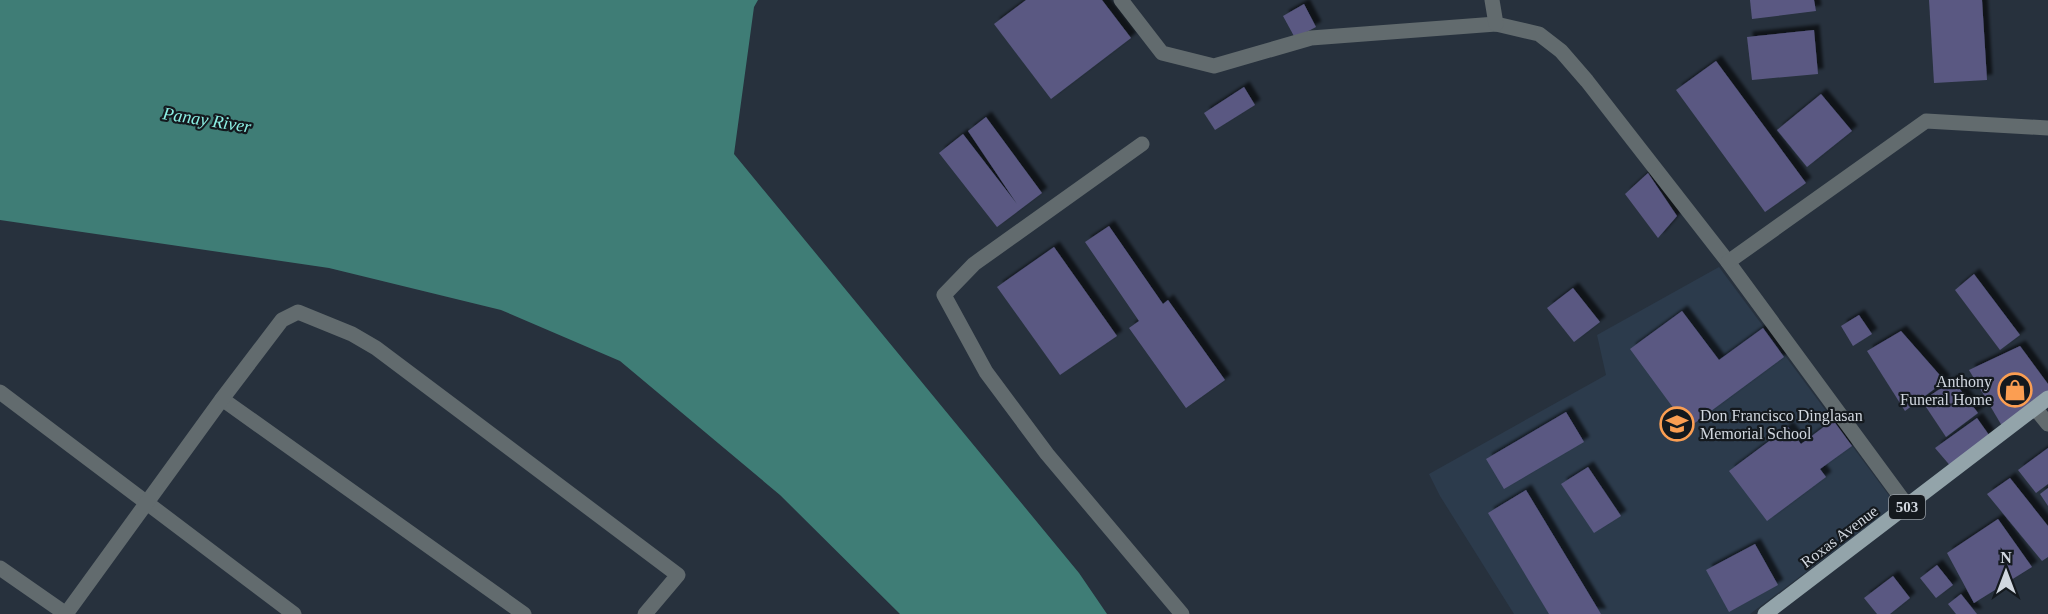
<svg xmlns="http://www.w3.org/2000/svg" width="2048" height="614" font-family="Georgia,serif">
<defs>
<filter id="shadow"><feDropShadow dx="5.5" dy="-5.5" stdDeviation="1.5" flood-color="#0009"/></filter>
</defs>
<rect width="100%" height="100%" fill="#27313d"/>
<path fill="#2c3b4c" d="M1719,267L1896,505L1750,614H1514L1440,496L1429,474L1606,375L1597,335Z"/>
<path fill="#3f7d76" d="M0,0H758L754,7L734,154L1079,573L1107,614H900L780,495L620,361L501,310L329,268L0,220Z"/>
<g fill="#5a5982" filter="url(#shadow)">
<path d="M1026,0H1102L1131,38L1051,99L994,24Z"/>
<path d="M1750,0H1814L1816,11L1752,19Z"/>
<path d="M1929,0H1982L1987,80L1934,83Z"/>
<path d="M1304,4L1316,27L1295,38L1283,16Z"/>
<path d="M1814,30L1818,74L1752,80L1747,37Z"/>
<path d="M1716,61L1806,183L1765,212L1676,90Z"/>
<path d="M1244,87L1255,105L1215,130L1204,113Z"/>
<path d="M1821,94L1852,131L1807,167L1777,130Z"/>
<path d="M986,117L1042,193L997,227L939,153L963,134L1017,204L968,131Z"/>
<path d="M1648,173L1677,216L1658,238L1625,194Z"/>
<path d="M1109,226L1163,304L1168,300L1225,380L1186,408L1129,328L1139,321L1085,242Z"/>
<path d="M1054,247L1117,336L1060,375L997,287Z"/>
<path d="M1974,274L2020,335L2000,350L1955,290Z"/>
<path d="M1573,288L1600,322L1574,342L1547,308Z"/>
<path d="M1682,311L1719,360L1763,328L1784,357L1688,428L1630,349Z"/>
<path d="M1859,315L1872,334L1853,346L1841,326Z"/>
<path d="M1901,331L1945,381L1905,411L1867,351Z"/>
<path d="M2020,346L2048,384V397L2002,426L1969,370Z"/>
<path d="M1953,380L1978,413L1946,437L1922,401Z"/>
<path d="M1566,412L1584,442L1504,489L1486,459Z"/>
<path d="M1977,418L1989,435L1953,469L1935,448Z"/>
<path d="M1833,420L1852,446L1820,469L1826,477L1767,521L1729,471L1788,427L1801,444Z"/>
<path d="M2048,448V484L2036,493L2018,470Z"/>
<path d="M1588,467L1621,516L1594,533L1561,484Z"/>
<path d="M2010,478L2048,526V557L2042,561L1987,494Z"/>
<path d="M2048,488V506L2040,494Z"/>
<path d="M1526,490L1601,614H1549L1488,513Z"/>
<path d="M1998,519L2032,567L1974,603L1947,553Z"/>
<path d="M1755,544L1778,585L1729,612L1706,570Z"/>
<path d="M1937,565L1953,585L1936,598L1920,578Z"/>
<path d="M1893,576L1910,598L1890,614H1877L1864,598Z"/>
<path d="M1961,594L1977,614H1956L1948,604Z"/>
</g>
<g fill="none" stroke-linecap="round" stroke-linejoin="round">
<g stroke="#626b6e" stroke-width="15">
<path d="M1121,0L1162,53L1214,66L1311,38L1496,24L1539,34L1561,51L1587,81L1728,262L1908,507"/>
<path d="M1492,0L1496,24"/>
<path d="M1142,144L974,264L944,295L986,372L1047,454L1182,614"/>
<path d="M1728,262L1926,121L2048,128"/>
<path d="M0,392L294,614"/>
<path d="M222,399L524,614"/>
<path d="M2035,408L2048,424"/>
<path d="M0,568L66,614"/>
<path d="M66,614L222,399L282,320L298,312L352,334L376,348L678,575L645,614"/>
</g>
<path stroke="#93a4aa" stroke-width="15" d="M1765,614L2048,398"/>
</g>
<defs>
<symbol id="shop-ring" viewBox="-11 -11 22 22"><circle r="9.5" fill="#14191e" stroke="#fb9e52" stroke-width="1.5"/><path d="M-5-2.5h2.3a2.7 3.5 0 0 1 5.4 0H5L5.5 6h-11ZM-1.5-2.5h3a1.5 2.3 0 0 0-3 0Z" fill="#fb9e52"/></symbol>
<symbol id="school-ring" viewBox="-11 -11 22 22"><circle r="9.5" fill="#14191e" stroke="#fb9e52" stroke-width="1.5"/><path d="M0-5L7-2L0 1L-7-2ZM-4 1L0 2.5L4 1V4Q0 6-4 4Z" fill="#fb9e52"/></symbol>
</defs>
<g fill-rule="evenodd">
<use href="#shop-ring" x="1996" y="371" width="38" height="38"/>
<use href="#school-ring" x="1658" y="405" width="38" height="38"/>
</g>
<g text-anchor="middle" stroke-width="4.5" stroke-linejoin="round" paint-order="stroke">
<rect fill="#14191e" stroke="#989ea5" stroke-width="1.5" x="1889" y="495" width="36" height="24" rx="4.5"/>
<g font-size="15" font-weight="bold" fill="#d1d7df">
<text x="1907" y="512">503</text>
</g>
<g font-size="16" fill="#d1d7df" stroke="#14191e" text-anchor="end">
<text x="1992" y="387">Anthony<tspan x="1992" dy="18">Funeral Home</tspan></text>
<text x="1700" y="421" text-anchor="start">Don Francisco Dinglasan<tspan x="1700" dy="18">Memorial School</tspan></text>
</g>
<g font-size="16" fill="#d1d7df" stroke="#14191e">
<text transform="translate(1839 536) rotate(-37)" y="6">Roxas Avenue</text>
</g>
<g font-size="18" font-style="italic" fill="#8beee3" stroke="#14191e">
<text transform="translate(207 120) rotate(9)" y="6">Panay River</text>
</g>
</g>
<g transform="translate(2006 572)" stroke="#14191e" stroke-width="4.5" paint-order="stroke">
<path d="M0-4.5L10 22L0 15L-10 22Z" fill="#d1d7df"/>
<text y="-9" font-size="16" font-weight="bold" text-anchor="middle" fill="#d1d7df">N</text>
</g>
</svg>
